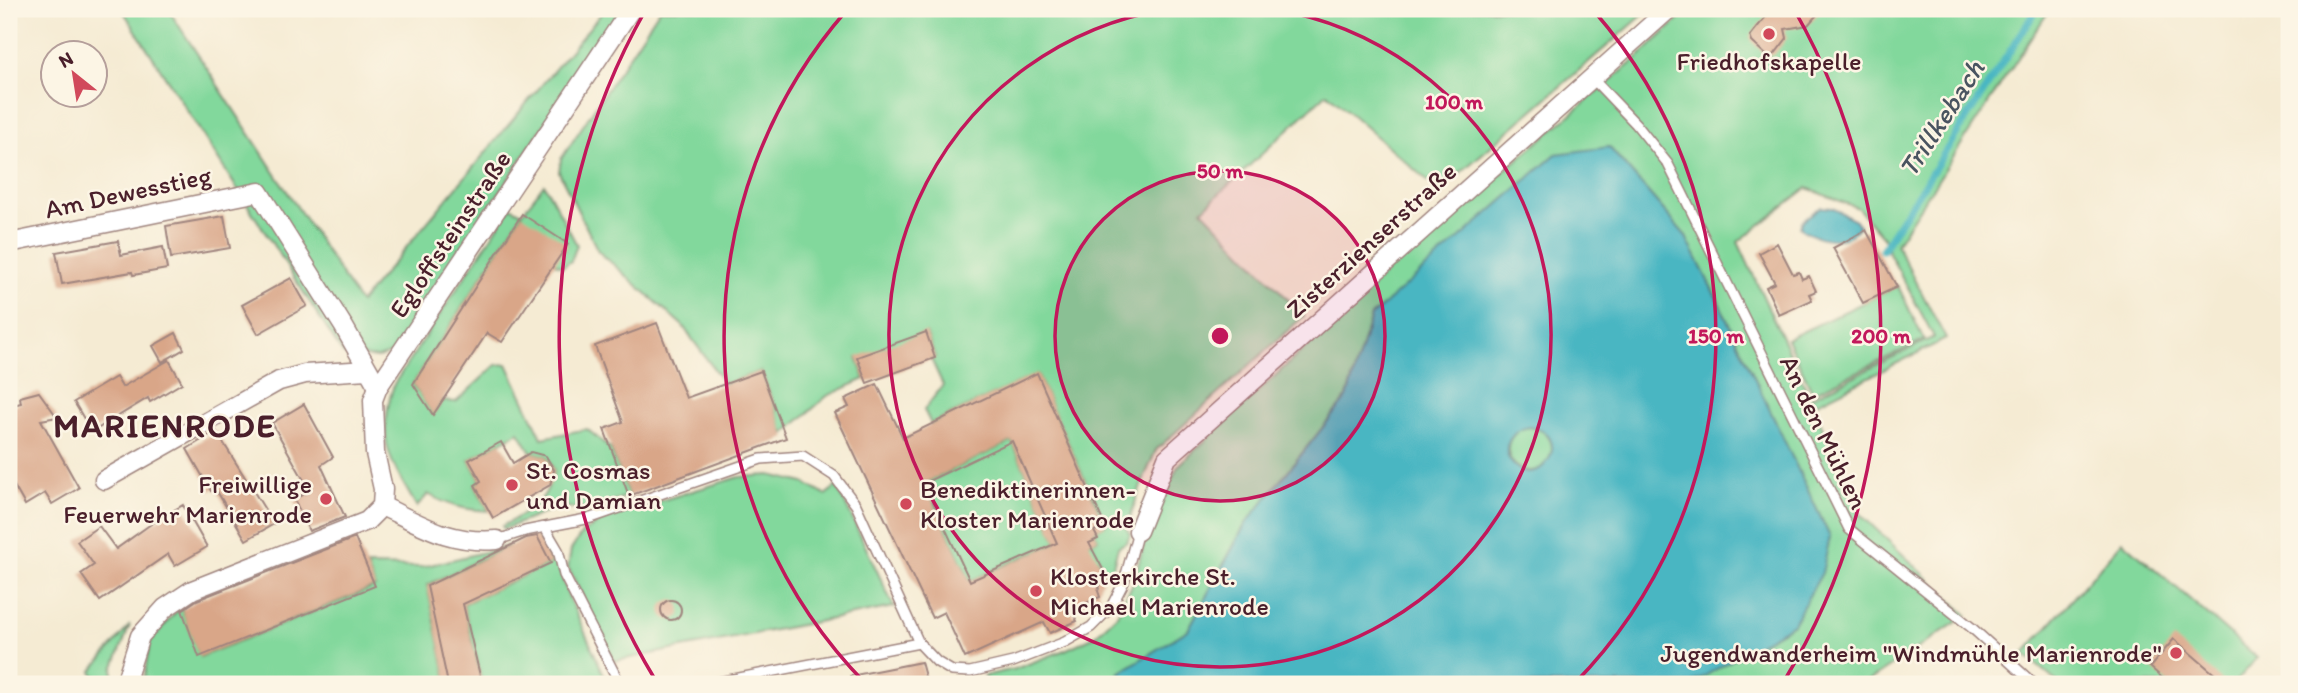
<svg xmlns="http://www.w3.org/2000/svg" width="2298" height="693" font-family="Itim,sans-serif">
<rect width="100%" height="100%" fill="#fcf5e5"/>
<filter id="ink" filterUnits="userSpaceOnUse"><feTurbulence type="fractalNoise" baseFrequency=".0143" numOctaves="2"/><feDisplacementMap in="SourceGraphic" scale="14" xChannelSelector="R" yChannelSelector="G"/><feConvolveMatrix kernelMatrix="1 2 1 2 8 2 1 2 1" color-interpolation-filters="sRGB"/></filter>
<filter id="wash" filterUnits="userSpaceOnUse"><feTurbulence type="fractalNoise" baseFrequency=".00686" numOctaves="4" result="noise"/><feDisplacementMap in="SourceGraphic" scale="28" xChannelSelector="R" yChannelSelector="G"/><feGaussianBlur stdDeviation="1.57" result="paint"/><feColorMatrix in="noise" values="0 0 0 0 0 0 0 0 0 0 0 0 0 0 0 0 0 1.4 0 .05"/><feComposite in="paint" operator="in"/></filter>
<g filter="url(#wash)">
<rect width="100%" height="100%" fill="#f5ebd3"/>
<g fill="#82d89c" stroke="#667c64" stroke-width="2" fill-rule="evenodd">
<path d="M122,9H168L360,303L605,9H621L393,353L378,358L343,354Z"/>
<path d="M660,9H1650L1439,191L1327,93L1202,210L1304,316L1156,450L1140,488L1128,524L1127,528L1130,534L1127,542L1118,547L1111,574L1105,573L1098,560L1079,547L1098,539L1094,531L1105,525L1037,374L931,424L924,410L943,385L931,359L935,357L926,333L857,358L865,379L827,396L784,434L761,371L725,384L682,325L598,251L559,172L561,159Z"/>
<path d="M1690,9H2050L1896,244L1946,339L1815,404L1812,403L1861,515L1967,615L1864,684H1691L1793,624L1830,537L1720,305L1685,235L1609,147L1372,316L1347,397L1245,525L1188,630L1119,673L1128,684H987L984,676L1015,669L1065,650L1095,636L1117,615L1132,585L1148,531L1178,466L1408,252L1635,60ZM1807,188L1858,208L1888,243L1887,249L1934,337L1810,398L1738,242Z"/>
<path d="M544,184L577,245L571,261L563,266L556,264L522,214L413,384L433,414L443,401L456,402L496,365L507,364L542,438L587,429L611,449L629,496L582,510L562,506L504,529L502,526C532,509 545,506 554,470L546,456L531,452L519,432L469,460L481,481L475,485L489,511C466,510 449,506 428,494L417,507C388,458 376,441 394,384L511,207L522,213Z"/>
<path d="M1898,286L1924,340L1813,393L1787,339Z"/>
<circle cx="1530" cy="449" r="22"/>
<path d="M1012,441L1057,542L970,581L924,483Z"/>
<path d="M770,475L804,483L825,495L837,486L894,607L614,661L568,567L571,550L583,532L613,515L739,477Z"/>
<path d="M536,533L546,539L557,562L567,593L605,677V684H482L463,604L551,563Z"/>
<path d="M2123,541L2257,658L2234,684H2059L2024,654Z"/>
<path d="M509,546L427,585L448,684H143L150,642L181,606L200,657L375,587L367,566L422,567Z"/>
<path d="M130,625L113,669V684H98L92,671Z"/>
</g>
<g fill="#48b6c2" stroke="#496a76" stroke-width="2" fill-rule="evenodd">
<path d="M1609,147L1685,235L1720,305L1830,537L1822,573L1793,624L1691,684H1128L1119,673L1188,630L1245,525L1347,397L1371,316L1556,154ZM1530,427C1577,435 1538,494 1512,463C1499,447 1513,429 1530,427Z"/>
<path d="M1821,207L1832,208L1856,220L1859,226C1855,231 1851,236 1845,238C1833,242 1807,236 1800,227L1803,220Z"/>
</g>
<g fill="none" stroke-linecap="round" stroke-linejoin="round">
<path stroke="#48b6c2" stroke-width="7" d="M1882,250L2037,9"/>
</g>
<g id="blocks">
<g fill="#d9a688" fill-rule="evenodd">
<path d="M1772,9H1822L1808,25L1785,29L1787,38L1774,55L1767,56L1752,42L1750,36Z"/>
<path d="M522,214L568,244L502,342L487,333L433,415L413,384Z"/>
<path d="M224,216L230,248L171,258L166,226Z"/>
<path d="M1866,230L1897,287L1863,303L1833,248Z"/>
<path d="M118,241L121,255L163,247L167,269L133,275L132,272L62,284L56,252Z"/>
<path d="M1777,243L1793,274L1799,272L1802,279L1809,276L1816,291L1809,294L1812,300L1779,315L1766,287L1775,283L1759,253Z"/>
<path d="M291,278L307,306L258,334L242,305Z"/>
<path d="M657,323L686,398L761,371L786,438L629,496L604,429L623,422L595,346Z"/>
<path d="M926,332L935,358L867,383L857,357Z"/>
<path d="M176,333L184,349L162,362L153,346Z"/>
<path d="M169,360L182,383L150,402L148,398L92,432L74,402L116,377L122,387Z"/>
<path d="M1037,373L1105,526L1094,531L1098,539L1089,543L1105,573L1098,591L1100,597L1071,610L1077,621L1050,633L1044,622L965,658L944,612L932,618L835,413L849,407L845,399L877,384L903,438ZM1012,441L1057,543L970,581L924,483Z"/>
<path d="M39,392L57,417L41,420L79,488L52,504L45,493L25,505L9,477V406L21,403L20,397Z"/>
<path d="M304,404L333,457L321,465L345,517L309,531L294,499L310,491L272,423Z"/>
<path d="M216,431L274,524L246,540L215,488L211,491L187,449Z"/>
<path d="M501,442L513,463L531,452L546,456L554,470L550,485L493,518L475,485L481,481L469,460Z"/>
<path d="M183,505L207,547L175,566L168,554L100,601L81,574L94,565L77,541L99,526L116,549L151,524Z"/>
<path d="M537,536L551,563L463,604L482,684H448L427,586L526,538Z"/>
<path d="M355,538L375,586L199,657L182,610L197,600Z"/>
<circle cx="671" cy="610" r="10"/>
<path d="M2174,639L2226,684H2169L2150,667Z"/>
<path d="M921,662L927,684H850V676Z"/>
</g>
</g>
</g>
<g filter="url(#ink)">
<use href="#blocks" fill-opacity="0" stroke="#a0857f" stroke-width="2"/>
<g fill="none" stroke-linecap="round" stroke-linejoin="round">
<defs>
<g id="lane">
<path d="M1592,78L1636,124L1668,164L1849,529L1972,628L2034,684"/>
<path d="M545,528L558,550L564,575L620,684"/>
<path d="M497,540L525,531L591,518L761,459L803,456L834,476L856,505L919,643L937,662L952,671L970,672L1013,662L1065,642L1091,627L1111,607L1124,582L1138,531"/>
<path d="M708,684L919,643"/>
</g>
<g id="street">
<path d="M9,243L259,192L344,327L378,387"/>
<path d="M104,480L279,381L305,374L367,370"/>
<path d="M382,506C422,525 450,544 497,540"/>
<path d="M1138,531L1167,458L1669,9"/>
<path d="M131,684L128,674L140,636L165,608L192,590L367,521L382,506L383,489L375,453L373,400L378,387L631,9"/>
</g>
</defs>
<use href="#lane" stroke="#a0857f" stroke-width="12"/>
<use href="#street" stroke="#a0857f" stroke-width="21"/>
<use href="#lane" stroke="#fff" stroke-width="9"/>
<use href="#street" stroke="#fff" stroke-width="18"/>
</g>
</g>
<circle cx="1220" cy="336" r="165" fill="#c2185b" fill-opacity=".12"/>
<g fill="none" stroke="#c2185b" stroke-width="3.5">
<circle cx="1220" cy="336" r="165"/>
<path d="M1272 9A331 331 0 1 1 1168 9"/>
<path d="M866 684A496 496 0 0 1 846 11M1594 11A496 496 0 0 1 1574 684"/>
<path d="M656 681A661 661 0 0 1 645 11M1795 11A661 661 0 0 1 1784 681"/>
</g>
<g fill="#d1495b" stroke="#fcf5e5" stroke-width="2.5">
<circle cx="1769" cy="34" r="7"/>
<circle cx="512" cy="485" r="7"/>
<circle cx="326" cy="499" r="7"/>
<circle cx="906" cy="504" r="7"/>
<circle cx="1036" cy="591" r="7"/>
<circle cx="2176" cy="653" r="7"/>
</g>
<g text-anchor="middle" stroke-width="5" stroke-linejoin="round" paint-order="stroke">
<g font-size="26" fill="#4a1f2b" stroke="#fcf5e5" text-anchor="start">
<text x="1769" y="70" text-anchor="middle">Friedhofskapelle</text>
<text x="526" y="479">St. Cosmas<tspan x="526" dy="30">und Damian</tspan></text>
<text x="312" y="493" text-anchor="end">Freiwillige<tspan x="312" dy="30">Feuerwehr Marienrode</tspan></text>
<text x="920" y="498">Benediktinerinnen-<tspan x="920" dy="30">Kloster Marienrode</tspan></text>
<text x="1050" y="585">Klosterkirche St.<tspan x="1050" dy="30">Michael Marienrode</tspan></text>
<text x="2162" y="662" text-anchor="end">Jugendwanderheim "Windmühle Marienrode"</text>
</g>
<g font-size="26" fill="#4a1f2b" stroke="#fcf5e5">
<text transform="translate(128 192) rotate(-12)" y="9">Am Dewesstieg</text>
<text transform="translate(450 234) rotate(-56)" y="9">Egloffsteinstraße</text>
<text transform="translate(1371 240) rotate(-42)" y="9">Zisterzienserstraße</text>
<text transform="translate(1824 432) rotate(64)" y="9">An den Mühlen</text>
</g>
<g font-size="28" font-style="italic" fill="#495460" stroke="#fcf5e5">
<text transform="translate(1941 118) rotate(-57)" y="10">Trillkebach</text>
</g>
<g font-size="33" font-weight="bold" letter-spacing="2" fill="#4a1f2b" stroke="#fcf5e5">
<text x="165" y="437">MARIENRODE</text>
</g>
</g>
<circle cx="1220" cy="336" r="10" fill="#c2185b" stroke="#fcf5e5" stroke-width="3.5"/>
<g font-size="21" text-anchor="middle" font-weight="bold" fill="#c2185b" stroke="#fcf5e5" stroke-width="5" stroke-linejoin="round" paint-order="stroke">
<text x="1454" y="109">100 m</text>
<text x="1220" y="178">50 m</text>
<text x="1716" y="343">150 m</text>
<text x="1881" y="343">200 m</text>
</g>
<rect width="2298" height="693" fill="none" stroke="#fcf5e5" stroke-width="35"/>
<g transform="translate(74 74) rotate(330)"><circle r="33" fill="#fcf5e5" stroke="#b59f9b" stroke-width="2"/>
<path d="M0-5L12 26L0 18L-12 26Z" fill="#d1495b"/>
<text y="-10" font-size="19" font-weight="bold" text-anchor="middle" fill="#4a1f2b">N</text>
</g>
</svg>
